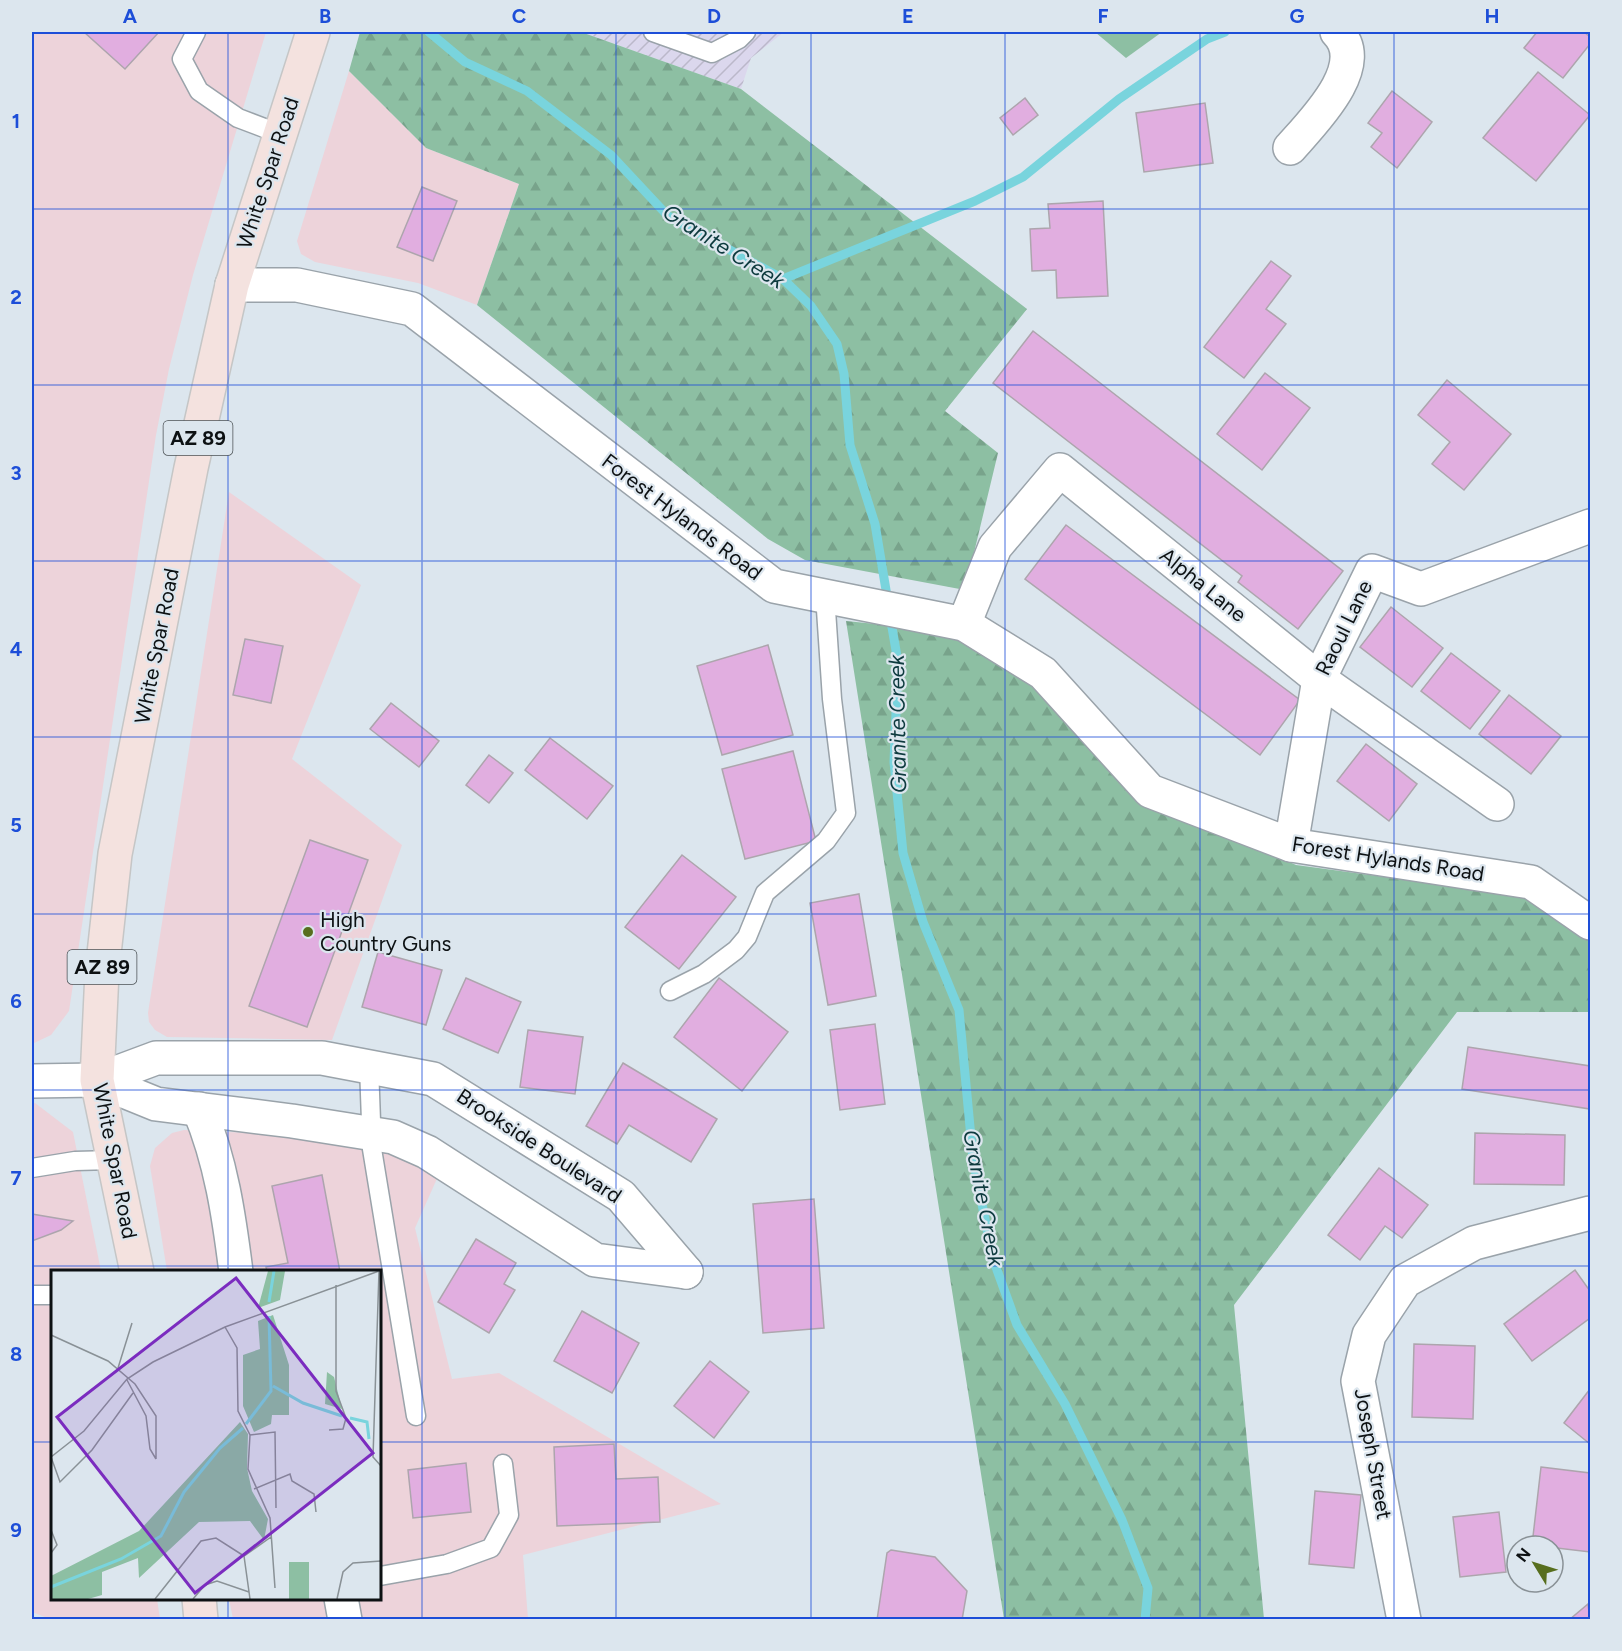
<svg xmlns="http://www.w3.org/2000/svg" width="1622" height="1651" font-family="Figtree,sans-serif">
<defs>
<pattern id="industrial-furrows" width="10" height="10" patternUnits="userSpaceOnUse" patternTransform="scale(1.5)"><rect width="10" height="10" fill="#dbd7ed"/><path d="M-1 1l2-2M0 10L10 0M9 11l2-2" fill="none" stroke="#bbb8ca"/></pattern>
<pattern id="forest-firs" width="22" height="20" patternUnits="userSpaceOnUse" patternTransform="scale(1.5)"><rect width="22" height="20" fill="#8dbfa3"/><path d="M5 1l3.5 6h-7zM16 11l3.5 6h-7z" fill="#78a38b"/></pattern>
</defs>
<rect width="100%" height="100%" fill="#dce6ee"/>
<g fill="#edd3da">
<path d="M32,32H266L193,275L169,369L156,435L69,1011L51,1035L32,1044Z"/>
<path d="M349,71L426,148L519,184L477,305L418,283L315,262L301,254L297,241Z"/>
<path d="M229,492L361,585L292,759L402,845L332,1040L167,1037L155,1030L149,1022L148,1013Z"/>
<path d="M35,1103L73,1132L101,1271L52,1272V1598L157,1599L160,1619H50L32,1612V1104Z"/>
<path d="M184,1130L366,1138L439,1174L415,1228L452,1379L499,1373L721,1504L523,1555L528,1619H233L229,1599L380,1598V1272L167,1271L150,1166L155,1148L172,1133Z"/>
</g>
<path fill="url(#industrial-furrows)" d="M581,32H784L751,58L741,89Z"/>
<path fill="#8dbfa3" d="M1095,32H1162L1126,58Z"/>
<g fill="url(#forest-firs)">
<path d="M360,32H581L741,89L1027,309L945,411L998,453L965,590L805,560L768,539L477,305L519,184L426,148L349,71Z"/>
<path d="M846,621L955,632L1020,675L1142,795L1296,865L1526,896L1590,939V1012H1457L1234,1305L1264,1619H1004Z"/>
</g>
<g fill="none" stroke-linecap="round" stroke-linejoin="round">
<g stroke="#79d4dd" stroke-width="9">
<path d="M429,32L465,62L527,91L611,155L668,216L783,279L811,306L837,344L844,374L850,445L875,524L888,602"/>
<path d="M783,279L975,201L1023,177L1119,99L1207,39L1225,32"/>
<path d="M890,616L898,662L894,762L903,853L923,922L959,1010L973,1159L993,1259L1017,1325L1065,1404L1122,1520L1148,1588L1145,1620"/>
</g>
</g>
<g fill="#e1aee0" stroke="#ada5ad" stroke-width="1.5">
<path d="M84,32H159L125,69Z"/>
<path d="M1537,32H1584L1590,37V44L1563,78L1524,48Z"/>
<path d="M1538,72L1590,115L1536,181L1483,138Z"/>
<path d="M1392,91L1432,122L1397,168L1371,147L1382,133L1368,123Z"/>
<path d="M1025,98L1038,115L1013,135L1000,118Z"/>
<path d="M1205,103L1213,163L1144,172L1136,113Z"/>
<path d="M422,187L457,201L433,261L397,247Z"/>
<path d="M1103,201L1108,296L1057,298L1056,270L1032,271L1030,229L1050,228L1048,204Z"/>
<path d="M1271,261L1291,276L1266,309L1286,324L1244,378L1204,347Z"/>
<path d="M1033,331L1343,571L1298,629L1238,582L1242,576L993,383Z"/>
<path d="M1265,373L1310,408L1262,470L1217,434Z"/>
<path d="M1447,380L1511,434L1464,490L1432,464L1450,442L1418,415Z"/>
<path d="M1066,525L1300,700L1260,755L1025,579Z"/>
<path d="M1391,607L1443,648L1412,687L1360,647Z"/>
<path d="M245,639L283,646L271,703L233,695Z"/>
<path d="M768,645L793,735L722,755L697,666Z"/>
<path d="M1451,653L1500,691L1470,729L1421,691Z"/>
<path d="M1509,695L1561,736L1531,774L1479,734Z"/>
<path d="M391,703L439,741L419,767L370,729Z"/>
<path d="M550,738L613,786L587,819L525,770Z"/>
<path d="M1366,744L1417,784L1389,821L1337,781Z"/>
<path d="M793,751L816,841L745,859L722,769Z"/>
<path d="M489,755L513,773L489,803L466,785Z"/>
<path d="M310,840L368,860L307,1027L249,1006Z"/>
<path d="M682,855L736,897L679,969L625,927Z"/>
<path d="M859,894L876,996L828,1005L810,903Z"/>
<path d="M378,952L442,970L426,1025L362,1007Z"/>
<path d="M466,978L521,1002L498,1053L443,1029Z"/>
<path d="M719,978L788,1032L742,1091L674,1037Z"/>
<path d="M875,1024L885,1104L840,1110L830,1030Z"/>
<path d="M528,1030L583,1037L575,1094L520,1087Z"/>
<path d="M1468,1047L1590,1066V1109L1462,1089Z"/>
<path d="M623,1063L717,1119L691,1162L629,1125L617,1144L586,1126Z"/>
<path d="M1475,1133L1565,1135L1564,1185L1474,1184Z"/>
<path d="M1379,1168L1428,1205L1402,1238L1385,1226L1360,1260L1328,1235Z"/>
<path d="M322,1175L340,1272H267L266,1267L288,1263L272,1186Z"/>
<path d="M814,1199L824,1328L763,1333L753,1204Z"/>
<path d="M32,1214L73,1221L61,1230L32,1241Z"/>
<path d="M476,1239L516,1263L504,1284L515,1290L489,1333L438,1302Z"/>
<path d="M1575,1270L1590,1291V1318L1532,1361L1504,1324Z"/>
<path d="M582,1311L639,1343L612,1393L554,1361Z"/>
<path d="M1414,1344L1475,1346L1473,1419L1412,1417Z"/>
<path d="M710,1361L749,1392L714,1438L674,1406Z"/>
<path d="M1590,1389V1444L1564,1423Z"/>
<path d="M614,1444L616,1479L658,1477L660,1522L557,1526L554,1447Z"/>
<path d="M466,1463L471,1512L413,1518L408,1470Z"/>
<path d="M1541,1467L1590,1473V1552L1532,1545Z"/>
<path d="M1315,1491L1361,1495L1354,1568L1309,1564Z"/>
<path d="M1499,1512L1506,1572L1460,1577L1453,1517Z"/>
<path d="M891,1550L935,1557L967,1591L962,1620H877L887,1553Z"/>
<path d="M1588,1604L1590,1620H1569Z"/>
</g>
<g fill="none" stroke-linecap="round" stroke-linejoin="round">
<defs>
<g id="service">
<path d="M196,32L182,59L199,91L238,118L280,134"/>
<path d="M653,32L712,53L739,39L746,32"/>
<path d="M670,991L704,974L736,950L747,937L765,893L826,841L846,813L832,699L825,595"/>
<path d="M369,1066L372,1149L416,1416"/>
<path d="M32,1168L75,1161L113,1160"/>
<path d="M32,1295H52"/>
<path d="M380,1576L447,1564L491,1548L509,1515L503,1464"/>
</g>
<g id="minor">
<path d="M1290,148C1312,123 1371,65 1337,32"/>
<path d="M232,285H297L412,309L774,586L964,624L1043,673L1150,791L1291,845L1531,882L1590,923"/>
<path d="M964,624L995,547L1060,470L1319,679L1497,804"/>
<path d="M1291,845L1319,679L1372,571L1421,589L1590,526"/>
<path d="M97,1080L156,1058H322L433,1079L621,1196L686,1272"/>
<path d="M97,1080L156,1104L292,1121L393,1137L427,1152L595,1260L686,1272"/>
<path d="M199,1109C221,1161 229,1216 236,1272"/>
<path d="M341,1598L345,1620"/>
<path d="M1404,1620L1358,1381L1369,1335L1405,1281L1474,1243L1590,1213"/>
</g>
<path id="tertiary" d="M32,1081L97,1080"/>
<g id="primary">
<path d="M137,1272L97,1080L102,972L115,854L191,468L232,285L313,32"/>
<path d="M199,1598L201,1620"/>
</g>
</defs>
<use href="#service" stroke="#9aa3aa" stroke-width="21"/>
<use href="#minor" stroke="#9aa3aa" stroke-width="36"/>
<use href="#tertiary" stroke="#9aa3aa" stroke-width="36"/>
<use href="#primary" stroke="#c5c6c6" stroke-width="36"/>
<use href="#service" stroke="#fff" stroke-width="18"/>
<use href="#minor" stroke="#fff" stroke-width="33"/>
<use href="#tertiary" stroke="#fff" stroke-width="33"/>
<use href="#primary" stroke="#f4e2df" stroke-width="33"/>
</g>
<path fill="none" stroke="#1d4ed8" stroke-width="1.5" stroke-opacity="0.55" d="M228,32V1272M422,32V1620M616,32V1620M811,32V1620M1005,32V1620M1200,32V1620M1394,32V1620M32,209H1590M32,385H1590M32,561H1590M32,737H1590M32,914H1590M32,1090H1590M32,1266H1590M32,1442H52M380,1442H1590M228,1598V1620"/>
<circle fill="#576e1e" stroke="#dce6ee" stroke-width="2" cx="308" cy="932" r="6"/>
<g text-anchor="middle" stroke-width="4.5" stroke-linejoin="round" paint-order="stroke">
<g fill="#dce6ee" stroke="#4b5155" stroke-width="1.5">
<rect x="163.5" y="421" width="69" height="34" rx="4.5"/>
<rect x="67.5" y="950" width="69" height="34" rx="4.5"/>
</g>
<g font-size="20" font-weight="bold" fill="#0d1113">
<text x="198" y="445">AZ 89</text>
<text x="102" y="974">AZ 89</text>
</g>
<g font-size="21" fill="#0d1113" stroke="#dce6ee">
<text transform="translate(268 173) rotate(-72)" y="7">White Spar Road</text>
<text transform="translate(682 517) rotate(37)" y="7">Forest Hylands Road</text>
<text transform="translate(1203 585) rotate(39)" y="7">Alpha Lane</text>
<text transform="translate(1344 628) rotate(-64)" y="7">Raoul Lane</text>
<text transform="translate(157 646) rotate(-79)" y="7">White Spar Road</text>
<text transform="translate(1388 859) rotate(9)" y="7">Forest Hylands Road</text>
<text transform="translate(539 1146) rotate(33)" y="7">Brookside Boulevard</text>
<text transform="translate(115 1161) rotate(79)" y="7">White Spar Road</text>
<text transform="translate(1373 1454) rotate(80)" y="7">Joseph Street</text>
</g>
<g font-size="21" fill="#0d1113" stroke="#dce6ee" text-anchor="start">
<text x="320" y="927">High<tspan x="320" dy="24">Country Guns</tspan></text>
</g>
<g font-size="22" font-style="italic" fill="#0d3a3e" stroke="#dce6ee">
<text transform="translate(724 246) rotate(32)" y="8">Granite Creek</text>
<text transform="translate(897 724) rotate(-91)" y="8">Granite Creek</text>
<text transform="translate(984 1198) rotate(79)" y="8">Granite Creek</text>
</g>
</g>
<g transform="translate(51 1270)">
<rect width="330" height="330" fill="#dce6ee"/>
<path d="M276,102L283,107L291,139L274,134Z" fill="#8dbfa3"/>
<path d="M217,1H234L229,30L207,38ZM222,45L238,95V145H221L220,154L203,162L192,136V85L209,79L207,51ZM189,152L197,164L196,198L201,221L217,249L213,270L199,251L148,252L88,308L87,288L51,302V325L37,329H0V306L88,261ZM238,292H258V329H238Z" fill="#8dbfa3"/>
<path fill="none" stroke="#79d4dd" stroke-width="3" d="M218,32L223,1M222,116L252,133L291,146M299,148L316,152L318,169M195,154L220,121L218,46M0,317L70,289L110,266L133,222L169,178L192,158"/>
<path fill="none" stroke="#899196" stroke-width="1.5" d="M328,1L322,187L330,196M174,57L186,78L187,141L199,165L197,199L219,248L224,318M0,65L57,91L84,114L105,146V189M67,98L81,53M76,110L95,146L99,179L105,189M278,160L292,159L295,148L285,121V15M199,165L224,162L225,238M0,187L9,212L41,180L82,123M0,187L33,161L76,109L102,92L174,57L328,1M203,219L239,204L241,211L263,224L265,242M0,260L6,275L0,283M193,286L199,329M104,329L150,271L165,268L193,286L220,267M142,329L154,315L166,311L198,322M286,329L292,302L302,293L330,291"/>
<path fill="#7b2cbf" fill-opacity="0.15" stroke="#7b2cbf" stroke-width="3" d="M185,8L322,183L144,323L6,147Z"/>
<rect width="330" height="330" fill="none" stroke="#0d1113" stroke-width="3"/>
</g>
<rect width="1622" height="1651" fill="none" stroke="#dce6ee" stroke-width="66"/>
<g transform="translate(1535 1564) rotate(308)"><circle r="28" fill="#dce6ee" stroke="#899196" stroke-width="1.5"/>
<path d="M0-4.5L10 22L0 15L-10 22Z" fill="#576e1e"/>
<text y="-9" font-size="16" font-weight="bold" text-anchor="middle" fill="#0d1113">N</text>
</g>
<rect x="33" y="33" width="1556" height="1585" fill="none" stroke="#1d4ed8" stroke-width="2"/>
<g font-size="20" text-anchor="middle" font-weight="bold" fill="#1d4ed8">
<text x="130" y="23">A</text>
<text x="325" y="23">B</text>
<text x="519" y="23">C</text>
<text x="714" y="23">D</text>
<text x="908" y="23">E</text>
<text x="1103" y="23">F</text>
<text x="1297" y="23">G</text>
<text x="1492" y="23">H</text>
<text x="16" y="128">1</text>
<text x="16" y="304">2</text>
<text x="16" y="480">3</text>
<text x="16" y="656">4</text>
<text x="16" y="832">5</text>
<text x="16" y="1008">6</text>
<text x="16" y="1185">7</text>
<text x="16" y="1361">8</text>
<text x="16" y="1537">9</text>
</g>
</svg>
